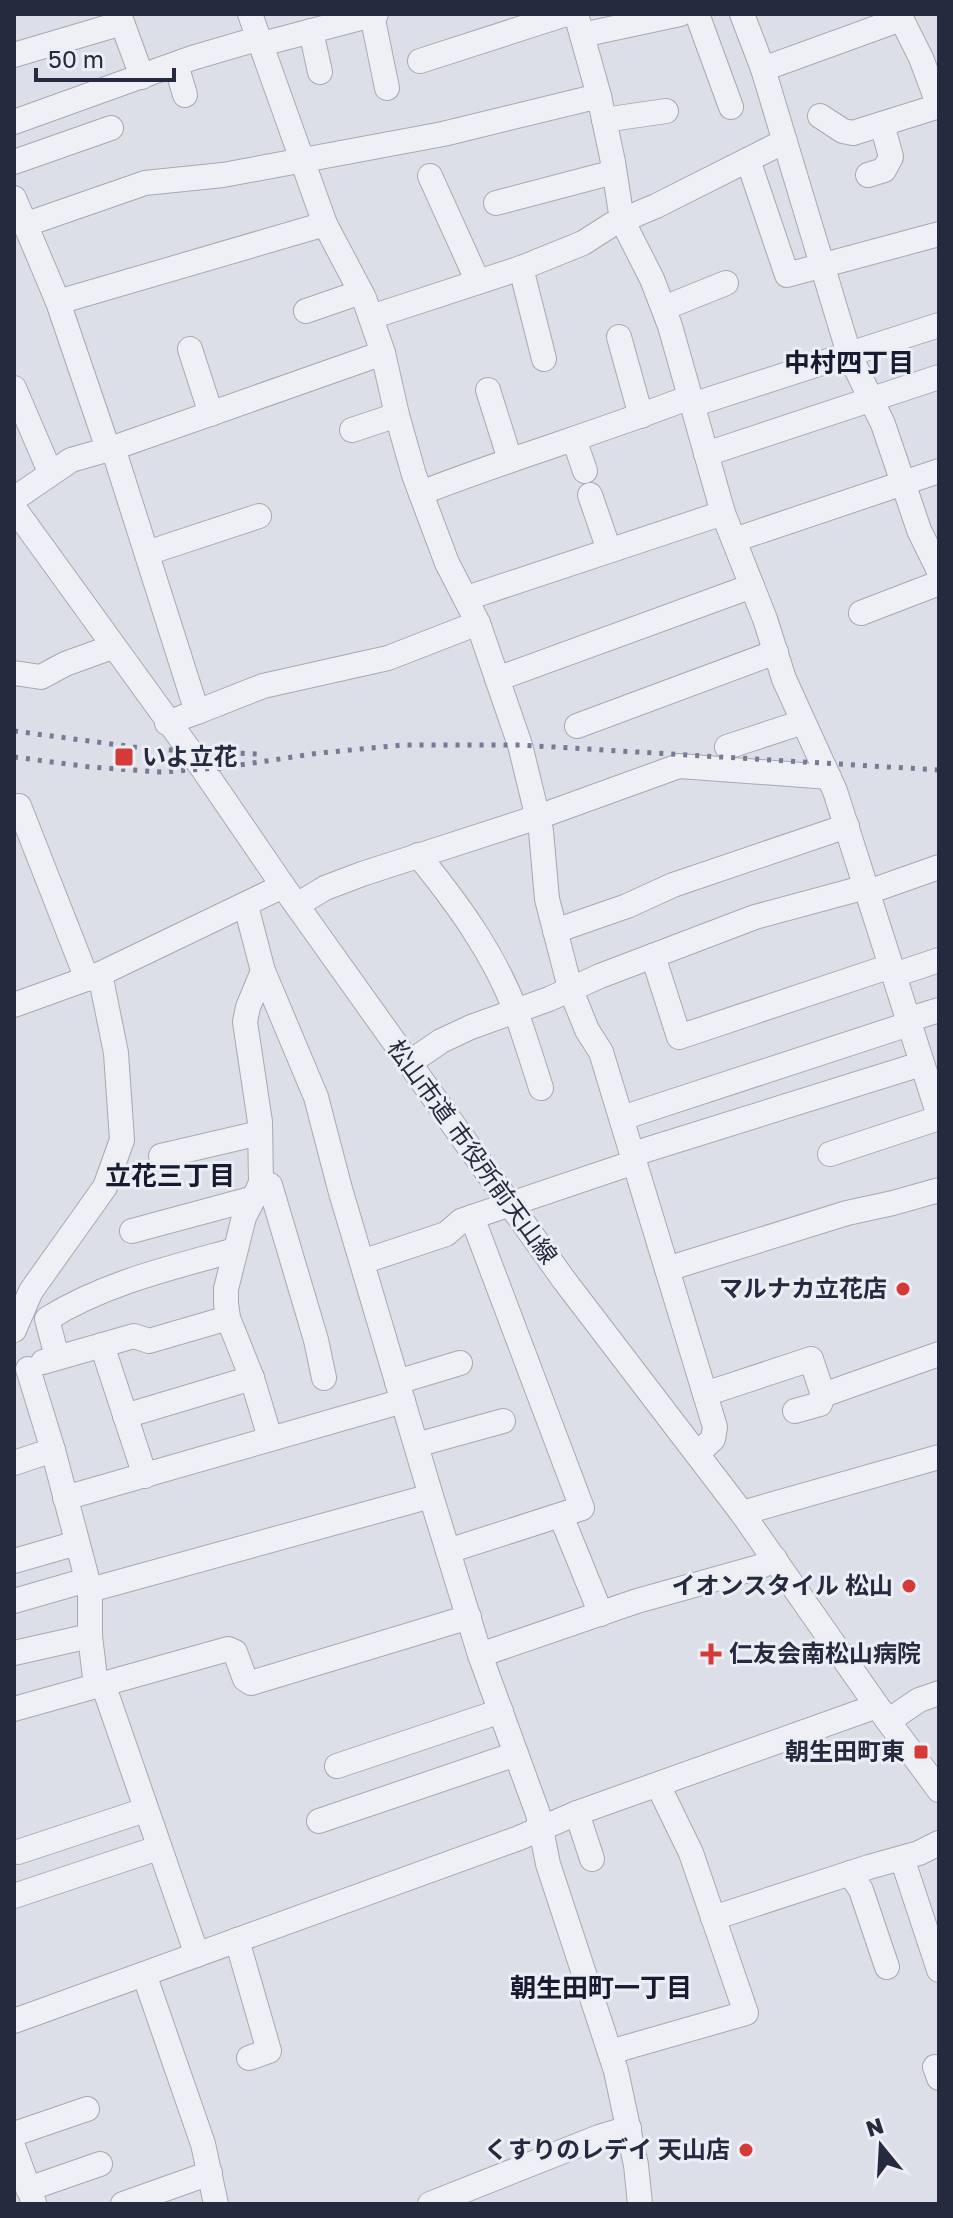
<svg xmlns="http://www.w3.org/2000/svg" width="953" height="2218" font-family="'Golos Text','Noto Sans JP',sans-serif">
<rect width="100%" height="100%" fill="#dcdfe7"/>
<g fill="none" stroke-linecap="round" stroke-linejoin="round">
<defs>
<g id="minor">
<path d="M119,14L142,77"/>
<path d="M250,14L325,224L364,298L383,353L397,415L414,475L447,563L478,623L520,745L541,831L547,899L570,988L587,1030L601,1052L715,1427L713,1439L698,1453"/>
<path d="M576,14L599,96L613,162L622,220L652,279L670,326L723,513L765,619L784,679L835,791L939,1116"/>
<path d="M697,14L731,107"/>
<path d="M742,14L763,69L849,354L883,424L919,530L939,571"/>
<path d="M899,14L921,58L939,106"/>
<path d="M372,15L387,88"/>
<path d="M311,31L320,72"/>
<path d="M582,35L680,14"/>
<path d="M262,44L376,14"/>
<path d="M14,55L122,23"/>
<path d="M420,61L566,14"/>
<path d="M176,64L185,95"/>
<path d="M763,69L901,19"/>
<path d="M820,116L843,131L853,133L939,106"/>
<path d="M604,120L666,111"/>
<path d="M14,122L192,58L260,38"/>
<path d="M748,160L787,275L939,234"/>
<path d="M14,162L111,128"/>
<path d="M868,175L884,170L891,157L882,124"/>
<path d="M430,176L478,282"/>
<path d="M14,198L58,302L108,449"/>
<path d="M496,203L614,172"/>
<path d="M24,225L145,183L223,175L443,134L599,96"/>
<path d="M521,268L544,359"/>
<path d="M58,302L325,224"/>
<path d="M664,308L726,283"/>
<path d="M306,311L361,292"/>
<path d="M371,317L521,268L583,243L611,225L656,206L785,141"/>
<path d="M619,337L641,416"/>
<path d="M190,349L211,414"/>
<path d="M14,388L50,472"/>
<path d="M488,390L510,460"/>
<path d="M692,405L939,325"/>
<path d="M352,430L397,415"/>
<path d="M574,439L585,471"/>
<path d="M113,448L197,712L167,723"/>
<path d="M706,454L939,377"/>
<path d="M421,493C510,458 601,432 690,397"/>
<path d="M590,495L609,550"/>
<path d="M14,499L71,460L113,448L383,353"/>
<path d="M14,508L203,769L283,886L564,1280L742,1513L877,1706L939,1790"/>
<path d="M734,540L939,471"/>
<path d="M147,553L259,516"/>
<path d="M467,598L723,513"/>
<path d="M861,613L939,583"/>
<path d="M14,673L41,677L65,664L112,647"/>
<path d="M497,679L752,586"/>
<path d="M197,712L263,686L388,658L478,623"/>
<path d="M577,726L776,652"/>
<path d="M727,747L803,722"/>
<path d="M14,808L19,806L87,979"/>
<path d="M418,855C457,903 494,953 516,1012C525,1037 533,1063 541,1088"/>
<path d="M868,892L939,867"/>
<path d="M297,905L325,888L362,874L538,817L679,766L829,777"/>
<path d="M246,906L263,971L316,1097L340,1189L431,1496L480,1655L538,1814L548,1864L616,2071L636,2165L640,2204"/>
<path d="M555,931L627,906L673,885L847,826"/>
<path d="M653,956L679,1037L891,966"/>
<path d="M263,971L248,1007L245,1022L260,1122L261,1184L244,1217L226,1289V1303L228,1318L252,1378L270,1438"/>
<path d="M894,975L939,960"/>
<path d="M14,1005L100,974L283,886"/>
<path d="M907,1020L939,1010"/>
<path d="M409,1063L441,1041L471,1027L549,999L600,976L755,917L866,887"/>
<path d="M622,1118L909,1024"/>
<path d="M633,1154L921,1064"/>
<path d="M830,1154L939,1118"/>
<path d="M161,1156L260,1133"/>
<path d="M259,1187L270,1185L316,1340L324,1378"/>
<path d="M132,1231L254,1198"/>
<path d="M362,1262L446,1234L461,1221L472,1217L635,1162"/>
<path d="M667,1269L847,1213L893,1203L939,1190"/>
<path d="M14,1330L31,1291L105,1187L122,1140L116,1053L100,974"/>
<path d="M102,1345L145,1476"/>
<path d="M57,1357L47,1319C105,1283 170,1268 235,1250"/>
<path d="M43,1362L134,1336L149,1341L228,1318"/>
<path d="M28,1369L53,1450L90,1590V1636L96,1686"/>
<path d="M397,1382L460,1363"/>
<path d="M705,1394L811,1359L823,1395L939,1354"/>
<path d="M795,1411L820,1404L823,1395"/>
<path d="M125,1416L252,1378"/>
<path d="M416,1445L503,1421"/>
<path d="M14,1463L53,1450"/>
<path d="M65,1498L403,1401"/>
<path d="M742,1513L939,1457"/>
<path d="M561,1516L601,1614"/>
<path d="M448,1551L582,1508L472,1217"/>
<path d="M14,1561L77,1543"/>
<path d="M90,1590L431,1496"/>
<path d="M14,1601L87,1580"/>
<path d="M14,1653L90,1636"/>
<path d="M480,1655L637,1601L759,1567L775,1559"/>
<path d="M103,1684L197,1955"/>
<path d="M14,1709L228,1649L235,1652L245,1679L251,1683L469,1617"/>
<path d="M888,1721L919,1700L939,1693"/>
<path d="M337,1766L501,1711"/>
<path d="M577,1813L592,1859"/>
<path d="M319,1821L516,1754"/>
<path d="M18,1852L145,1810"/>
<path d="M902,1858L939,1970"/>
<path d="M850,1873L861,1890L887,1967"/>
<path d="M14,1896L158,1848"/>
<path d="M713,1918L869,1867L919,1853L939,1843"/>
<path d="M237,1940L269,2051L249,2058"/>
<path d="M144,1974L203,2144L216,2204"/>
<path d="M14,2021L519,1838L577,1813L877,1706"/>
<path d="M610,2052L746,2013L691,1853L658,1785"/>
<path d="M935,2067L939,2078"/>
<path d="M14,2134L87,2109"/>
<path d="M14,2149L34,2203"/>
<path d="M28,2189L100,2164"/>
<path d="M123,2204L210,2173"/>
<path d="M430,2204L599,2137L629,2128"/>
</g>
</defs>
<use href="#minor" stroke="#a5a9b4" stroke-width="26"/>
<use href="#minor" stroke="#eff0f5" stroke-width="24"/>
<g stroke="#757b92" stroke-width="5" stroke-dasharray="4 8" stroke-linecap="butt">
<path d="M14,731L149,749L257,754"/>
<path d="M14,757L90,767L161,772L220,768L319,753L403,745H520L939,770"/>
</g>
</g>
<g fill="#d63a37" stroke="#ebeef5" stroke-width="3">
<rect x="114" y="747" width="20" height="20" rx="4"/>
<circle cx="903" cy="1289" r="8"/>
<circle cx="909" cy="1586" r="8"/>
<path d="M707 1642h8v8h8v8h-8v8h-8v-8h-8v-8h8z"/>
<rect x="913" y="1744" width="16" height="16" rx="4"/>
<circle cx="746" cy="2150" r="8"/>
</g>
<g text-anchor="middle" stroke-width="6" stroke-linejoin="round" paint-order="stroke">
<g font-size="24" font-weight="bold" fill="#252a3e" stroke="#ebeef5" text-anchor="end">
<text x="142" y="765" text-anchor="start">いよ立花</text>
<text x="887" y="1297">マルナカ立花店</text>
<text x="893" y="1594">イオンスタイル 松山</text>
<text x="729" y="1662" text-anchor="start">仁友会南松山病院</text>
<text x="905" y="1760">朝生田町東</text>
<text x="730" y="2158">くすりのレデイ 天山店</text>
</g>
<g font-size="24" fill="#252a3e" stroke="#ebeef5">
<text transform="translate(472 1152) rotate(54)" y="8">松山市道 市役所前天山線</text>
</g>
<g font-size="26" font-weight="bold" fill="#171b2f" stroke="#ebeef5">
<text x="849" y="372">中村四丁目</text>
<text x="170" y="1185">立花三丁目</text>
<text x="601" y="1997">朝生田町一丁目</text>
</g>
</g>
<rect width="953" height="2218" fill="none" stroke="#252a3e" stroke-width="32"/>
<g transform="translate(881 2146) rotate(342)" stroke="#ebeef5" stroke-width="6" paint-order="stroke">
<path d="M0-6L14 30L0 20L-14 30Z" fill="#252a3e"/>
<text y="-12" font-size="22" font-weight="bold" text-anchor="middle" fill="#252a3e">N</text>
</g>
<path d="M36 68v12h138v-12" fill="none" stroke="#252a3e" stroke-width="4"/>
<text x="48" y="68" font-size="24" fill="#252a3e" stroke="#ebeef5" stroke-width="6" paint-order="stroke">50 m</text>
</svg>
